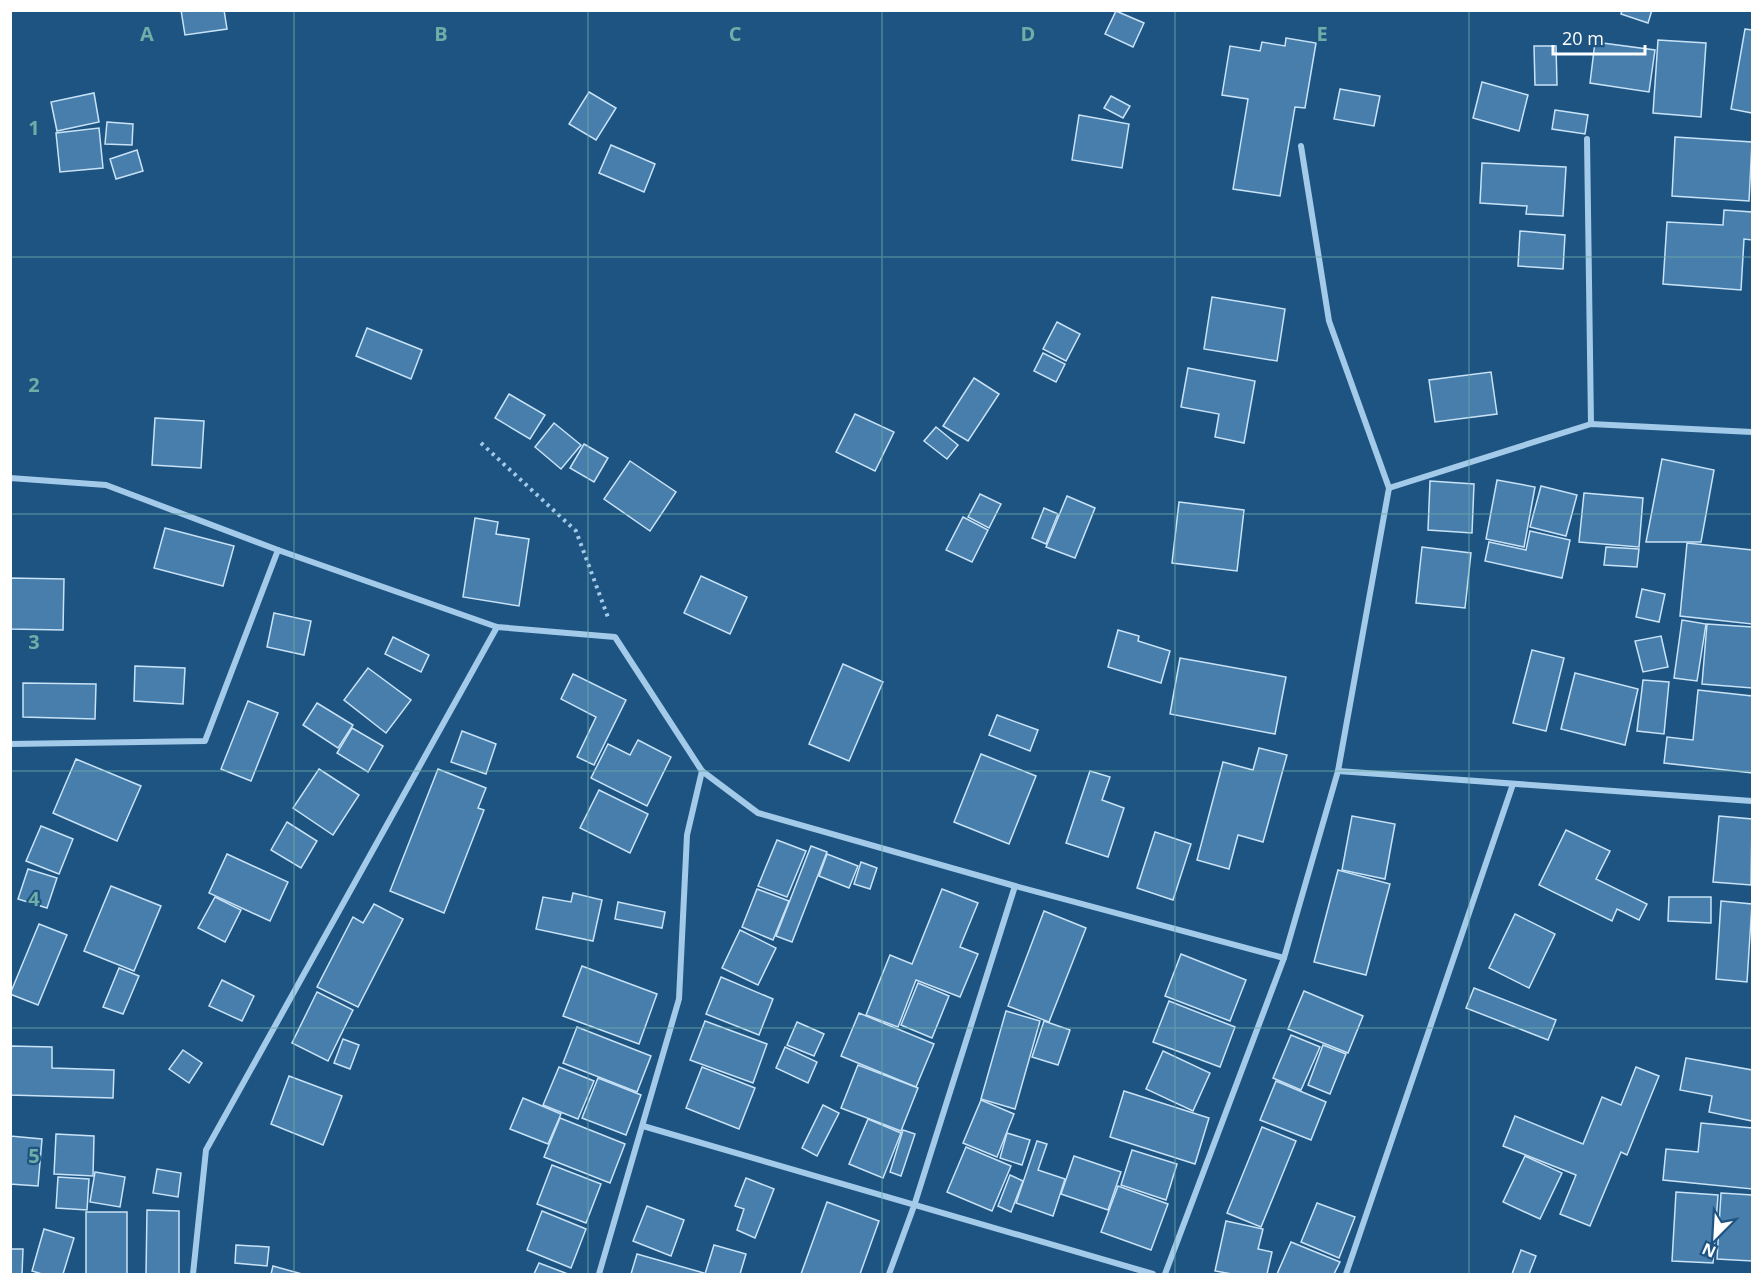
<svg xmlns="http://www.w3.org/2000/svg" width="1763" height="1285" font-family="'Open Sans',sans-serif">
<rect width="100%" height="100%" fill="#1e5481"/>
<g fill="#477eab" stroke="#c8e2f7" stroke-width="1.5">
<path d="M181,10H224L227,29L185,35Z"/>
<path d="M1622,10H1652L1648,23L1621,14Z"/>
<path d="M1116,11L1144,23L1133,47L1105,34Z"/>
<path d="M1745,29L1752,30V113L1731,109Z"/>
<path d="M1286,38L1316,43L1305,108L1295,107L1280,196L1233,189L1248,99L1222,95L1230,46L1260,51L1262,42L1285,46Z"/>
<path d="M1658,40L1706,43L1701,117L1653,113Z"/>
<path d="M1595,42L1655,50L1649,92L1590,83Z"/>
<path d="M1534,46H1556L1557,85H1535Z"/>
<path d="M1482,82L1528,95L1519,131L1473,118Z"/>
<path d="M1340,89L1380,96L1374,126L1334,119Z"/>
<path d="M589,92L616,108L596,140L569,124Z"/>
<path d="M94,93L99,122L57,131L51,102Z"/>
<path d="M1111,96L1130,106L1123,118L1104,108Z"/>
<path d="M1555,110L1588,115L1585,134L1552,129Z"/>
<path d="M1079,115L1129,124L1122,168L1072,160Z"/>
<path d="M107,122L133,124L132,145L105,144Z"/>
<path d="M99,128L103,168L60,172L56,133Z"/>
<path d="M1675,137L1752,142L1749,201L1672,196Z"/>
<path d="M611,145L655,164L644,192L599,173Z"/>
<path d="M137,150L143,171L116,179L110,159Z"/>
<path d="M1482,163L1566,167L1563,216L1526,214L1527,206L1480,203Z"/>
<path d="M1724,210L1752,212V240L1744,239L1741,290L1663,284L1667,222L1723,225Z"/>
<path d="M1520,231L1565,235L1563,269L1518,266Z"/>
<path d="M1212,297L1285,309L1277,361L1204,349Z"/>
<path d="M1057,322L1080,334L1066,361L1043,349Z"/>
<path d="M367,328L422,350L411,379L356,356Z"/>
<path d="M1043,353L1065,364L1056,382L1034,371Z"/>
<path d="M1188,368L1255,381L1244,443L1215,437L1219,414L1181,407Z"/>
<path d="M1491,372L1497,414L1435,422L1429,380Z"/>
<path d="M974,378L999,394L968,441L943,426Z"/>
<path d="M509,394L545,415L530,439L495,418Z"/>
<path d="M855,414L894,432L875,471L836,452Z"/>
<path d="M155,418L204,421L201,468L152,465Z"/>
<path d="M554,423L581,445L561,469L535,447Z"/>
<path d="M936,427L958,445L947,459L924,441Z"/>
<path d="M584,444L608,458L594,482L570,468Z"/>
<path d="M1662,459L1714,470L1701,542H1646Z"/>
<path d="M630,461L676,492L650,531L604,499Z"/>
<path d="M1497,480L1535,487L1524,547L1486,539Z"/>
<path d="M1430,481L1474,484L1472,533L1428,530Z"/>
<path d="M1541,486L1577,495L1566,536L1530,527Z"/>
<path d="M1584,493L1643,498L1639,547L1579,542Z"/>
<path d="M980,494L1001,504L989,528L968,517Z"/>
<path d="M1067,496L1095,508L1075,558L1046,547Z"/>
<path d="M1179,502L1244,510L1237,571L1172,563Z"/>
<path d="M1044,508L1058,514L1046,544L1032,538Z"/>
<path d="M963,517L988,530L972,562L946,550Z"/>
<path d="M475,518L498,522L496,534L529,539L519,606L463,597Z"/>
<path d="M165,528L234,546L223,586L154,568Z"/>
<path d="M1530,531L1570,540L1562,578L1485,561L1489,542L1526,550Z"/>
<path d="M1687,543L1752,550V624L1680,616Z"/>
<path d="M1422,547L1471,553L1465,608L1416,603Z"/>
<path d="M1606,547L1639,549L1637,567L1604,565Z"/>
<path d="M701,576L747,597L730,634L684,613Z"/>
<path d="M10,578L64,579L63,630L10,629Z"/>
<path d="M1642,589L1665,594L1659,622L1636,617Z"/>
<path d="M274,613L311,621L304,655L267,647Z"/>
<path d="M1682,620L1706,624L1697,681L1674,678Z"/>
<path d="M1707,624L1752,627V688L1702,684Z"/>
<path d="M1118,630L1139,636L1138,641L1170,651L1161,683L1108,667Z"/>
<path d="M1661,636L1668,667L1643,672L1635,641Z"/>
<path d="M393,637L429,655L421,672L385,654Z"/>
<path d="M1532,650L1564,658L1546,731L1513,723Z"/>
<path d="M1180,658L1286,677L1275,734L1170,714Z"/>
<path d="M843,664L883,682L849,761L809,744Z"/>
<path d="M135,666L185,668L183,704L134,701Z"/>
<path d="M368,668L411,700L386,733L344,700Z"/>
<path d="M1575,673L1638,689L1625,745L1561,729Z"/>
<path d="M573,674L626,700L594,765L577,757L596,717L561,699Z"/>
<path d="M1643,680L1669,682L1664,734L1637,731Z"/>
<path d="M23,683L96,684L95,719L23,717Z"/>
<path d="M1698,690L1752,696V773L1664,763L1667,737L1693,740Z"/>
<path d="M248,701L278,713L251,781L221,769Z"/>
<path d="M317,703L353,725L338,748L303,725Z"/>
<path d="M997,715L1038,730L1030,751L989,735Z"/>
<path d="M352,728L383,746L368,772L337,753Z"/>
<path d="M462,731L496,744L486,774L451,762Z"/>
<path d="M638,740L671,757L647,806L591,778L608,744L630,755Z"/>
<path d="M1259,748L1287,755L1263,842L1238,835L1229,869L1197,860L1223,762L1253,770Z"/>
<path d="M981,754L1036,776L1009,844L954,822Z"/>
<path d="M76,759L141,786L117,841L53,813Z"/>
<path d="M319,769L359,795L333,835L293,808Z"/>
<path d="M438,769L486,788L478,808L484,810L444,913L390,891Z"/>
<path d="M1090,771L1110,777L1102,800L1124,808L1108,857L1066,843Z"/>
<path d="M599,790L648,814L630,853L580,828Z"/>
<path d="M1352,816L1395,824L1385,879L1342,870Z"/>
<path d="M1719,816L1752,819L1751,885L1713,882Z"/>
<path d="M287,822L317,841L301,868L271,850Z"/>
<path d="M41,826L73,839L59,874L26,861Z"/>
<path d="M1566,830L1610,851L1596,879L1647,904L1639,920L1617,909L1612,921L1539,885Z"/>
<path d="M1155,832L1191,844L1173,900L1137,888Z"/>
<path d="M777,840L806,851L787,897L758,886Z"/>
<path d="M811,846L827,852L792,942L776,936Z"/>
<path d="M227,854L288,882L270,921L209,893Z"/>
<path d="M827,854L858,866L849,888L819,876Z"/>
<path d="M861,862L877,868L870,889L854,884Z"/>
<path d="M28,869L57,878L47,908L18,899Z"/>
<path d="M1338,870L1390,884L1366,975L1314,962Z"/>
<path d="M111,886L161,906L134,971L84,951Z"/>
<path d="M757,889L789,901L773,940L742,927Z"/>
<path d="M942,889L978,903L960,947L978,954L960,997L916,980L898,1027L866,1015L890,955L912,964Z"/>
<path d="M573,893L602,900L593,941L536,929L543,897L571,902Z"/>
<path d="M215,897L241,910L225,942L198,928Z"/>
<path d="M1669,897H1711V923L1668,921Z"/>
<path d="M1721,901L1752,904L1747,982L1716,979Z"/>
<path d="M618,902L665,912L662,928L615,919Z"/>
<path d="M374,904L403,919L358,1007L317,987L353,917L363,923Z"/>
<path d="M1044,911L1086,928L1049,1022L1008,1006Z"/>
<path d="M1515,914L1555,934L1529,988L1489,968Z"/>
<path d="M39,924L67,935L38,1005L10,994Z"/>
<path d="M740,930L776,948L758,985L722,968Z"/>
<path d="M1181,954L1246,980L1230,1021L1165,996Z"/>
<path d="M582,966L657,994L639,1044L563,1016Z"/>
<path d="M119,968L139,976L123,1014L103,1007Z"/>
<path d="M721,977L773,999L759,1035L706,1014Z"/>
<path d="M222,980L254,996L242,1021L209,1006Z"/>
<path d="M918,983L949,996L932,1038L901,1025Z"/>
<path d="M1474,988L1556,1020L1548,1040L1466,1008Z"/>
<path d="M1304,991L1363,1016L1348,1053L1288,1029Z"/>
<path d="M317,992L353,1010L328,1061L292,1043Z"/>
<path d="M1169,1001L1235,1027L1220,1067L1153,1042Z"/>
<path d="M1006,1011L1040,1021L1015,1109L981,1099Z"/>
<path d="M859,1013L934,1044L916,1087L841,1056Z"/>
<path d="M705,1021L767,1044L753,1083L690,1060Z"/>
<path d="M1044,1021L1070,1030L1058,1065L1032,1057Z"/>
<path d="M797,1022L824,1034L814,1056L787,1045Z"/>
<path d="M577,1027L651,1056L637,1092L563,1063Z"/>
<path d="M1291,1035L1320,1047L1301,1090L1273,1078Z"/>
<path d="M343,1039L359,1045L350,1069L334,1063Z"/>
<path d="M1323,1045L1346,1054L1330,1094L1308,1085Z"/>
<path d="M10,1046L52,1047V1068L114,1070L113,1098L10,1095Z"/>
<path d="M785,1047L817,1062L808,1083L776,1068Z"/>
<path d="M183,1050L202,1063L189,1083L169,1069Z"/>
<path d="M1163,1051L1210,1073L1193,1111L1146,1089Z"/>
<path d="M1686,1058L1752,1070V1121L1709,1112L1712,1096L1680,1090Z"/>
<path d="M858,1065L918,1088L901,1131L841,1108Z"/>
<path d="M559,1067L594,1081L578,1119L543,1105Z"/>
<path d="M702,1067L755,1088L739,1129L686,1108Z"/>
<path d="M1636,1067L1659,1076L1627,1155L1621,1152L1590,1226L1560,1214L1576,1175L1503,1146L1515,1116L1583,1144L1602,1097L1621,1105Z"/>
<path d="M289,1076L342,1096L323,1145L271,1124Z"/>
<path d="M598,1078L641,1095L626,1135L582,1118Z"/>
<path d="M1276,1081L1326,1102L1311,1140L1260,1120Z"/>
<path d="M1124,1091L1209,1118L1195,1164L1110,1137Z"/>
<path d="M523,1098L561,1114L548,1144L510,1129Z"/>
<path d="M981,1100L1014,1114L997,1157L963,1143Z"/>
<path d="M823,1105L839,1113L817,1156L802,1148Z"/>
<path d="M560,1118L625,1144L610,1183L544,1157Z"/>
<path d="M868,1119L901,1133L883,1178L849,1164Z"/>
<path d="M1701,1123L1752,1128V1189L1663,1180L1666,1149L1698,1152Z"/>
<path d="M1262,1127L1296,1141L1261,1227L1227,1213Z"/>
<path d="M903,1130L915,1134L901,1176L890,1172Z"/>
<path d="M1007,1133L1030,1140L1022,1165L1000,1158Z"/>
<path d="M56,1134L94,1136L93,1176L54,1174Z"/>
<path d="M10,1136L42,1139L38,1186L10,1184Z"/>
<path d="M1037,1141L1047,1144L1038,1170L1065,1179L1053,1216L1016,1203Z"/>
<path d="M966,1147L1011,1166L992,1211L947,1192Z"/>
<path d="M1132,1150L1177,1164L1166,1200L1121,1185Z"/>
<path d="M1074,1156L1121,1172L1108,1210L1061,1194Z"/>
<path d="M1525,1156L1562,1173L1540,1219L1503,1202Z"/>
<path d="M552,1165L601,1184L586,1223L537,1204Z"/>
<path d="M157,1169L181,1173L178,1197L153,1193Z"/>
<path d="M95,1172L125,1177L120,1207L90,1202Z"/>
<path d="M1010,1175L1023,1181L1011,1212L998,1206Z"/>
<path d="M58,1177L89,1179L87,1210L56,1208Z"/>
<path d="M746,1178L774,1189L755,1238L737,1230L744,1209L735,1206Z"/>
<path d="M1118,1186L1168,1204L1151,1250L1101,1232Z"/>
<path d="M1676,1192L1718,1195L1713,1263L1672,1261Z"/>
<path d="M1721,1193L1752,1195V1261L1717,1259Z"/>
<path d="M827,1202L879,1221L860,1274H801Z"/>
<path d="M1317,1203L1355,1217L1339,1258L1301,1242Z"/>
<path d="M647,1206L684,1220L671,1256L633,1241Z"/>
<path d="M147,1210L179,1211V1274H146Z"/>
<path d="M542,1211L586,1229L571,1268L527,1250Z"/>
<rect x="86" y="1212" width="41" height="62"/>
<path d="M1226,1221L1263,1229L1258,1249L1272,1252L1267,1274H1232L1215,1271Z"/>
<path d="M44,1229L74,1238L63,1274H42L32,1271Z"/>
<path d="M1291,1242L1340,1262L1334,1274H1277Z"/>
<path d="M236,1245L269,1247L267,1266L235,1263Z"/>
<path d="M714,1245L746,1254L740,1274H705Z"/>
<path d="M10,1249H23L22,1274H10Z"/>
<path d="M1521,1250L1536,1256L1529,1274H1512Z"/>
<path d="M637,1254L704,1273V1274H631Z"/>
<path d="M539,1263L568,1274H534Z"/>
<path d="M273,1266L302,1274H271Z"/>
</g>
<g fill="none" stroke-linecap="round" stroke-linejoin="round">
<path stroke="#a4cae9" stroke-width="4" stroke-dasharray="3 4.5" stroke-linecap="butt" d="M481,443L576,531L609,620"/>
<g stroke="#a4cae9" stroke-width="6">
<path d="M1587,139L1591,424"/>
<path d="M10,478L106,485L278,550L497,627L615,637L702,771L758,813L1015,886L1284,958"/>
<path d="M1389,488L1591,424L1752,432"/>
<path d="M10,744L205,741L278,550"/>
<path d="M1338,771L1752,801"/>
<path d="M643,1126L1153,1274"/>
<path d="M193,1274L206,1150L497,627"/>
<path d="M599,1274L679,999L687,835L702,771"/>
<path d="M889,1274L914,1206L1015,886"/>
<path d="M1165,1274L1284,958L1338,771L1389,488L1329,321L1301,146"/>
<path d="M1346,1274L1513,784"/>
</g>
</g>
<path fill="none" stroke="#6fada8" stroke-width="1.5" stroke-opacity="0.55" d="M294,10V1274M588,10V1274M882,10V1274M1175,10V1274M1469,10V1274M10,257H1752M10,514H1752M10,771H1752M10,1028H1752"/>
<g font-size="20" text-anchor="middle" font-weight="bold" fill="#6fada8" stroke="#1e5481" stroke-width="4.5" stroke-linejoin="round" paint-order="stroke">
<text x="147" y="41">A</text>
<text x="441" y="41">B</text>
<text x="735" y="41">C</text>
<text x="1028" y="41">D</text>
<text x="1322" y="41">E</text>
<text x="34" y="135">1</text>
<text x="34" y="392">2</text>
<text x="34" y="649">3</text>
<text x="34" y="906">4</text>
<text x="34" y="1163">5</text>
</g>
<rect width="1763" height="1285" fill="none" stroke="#ffffff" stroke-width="24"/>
<g transform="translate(1715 1237) rotate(204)" stroke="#1e5481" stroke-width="4.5" paint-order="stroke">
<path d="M0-4.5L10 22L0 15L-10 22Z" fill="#ffffff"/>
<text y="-9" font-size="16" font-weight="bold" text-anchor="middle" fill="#ffffff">N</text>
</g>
<path d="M1553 45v9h92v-9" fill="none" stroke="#ffffff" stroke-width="3"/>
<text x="1562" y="45" font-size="18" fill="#ffffff" stroke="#1e5481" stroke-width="4.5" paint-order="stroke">20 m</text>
</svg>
